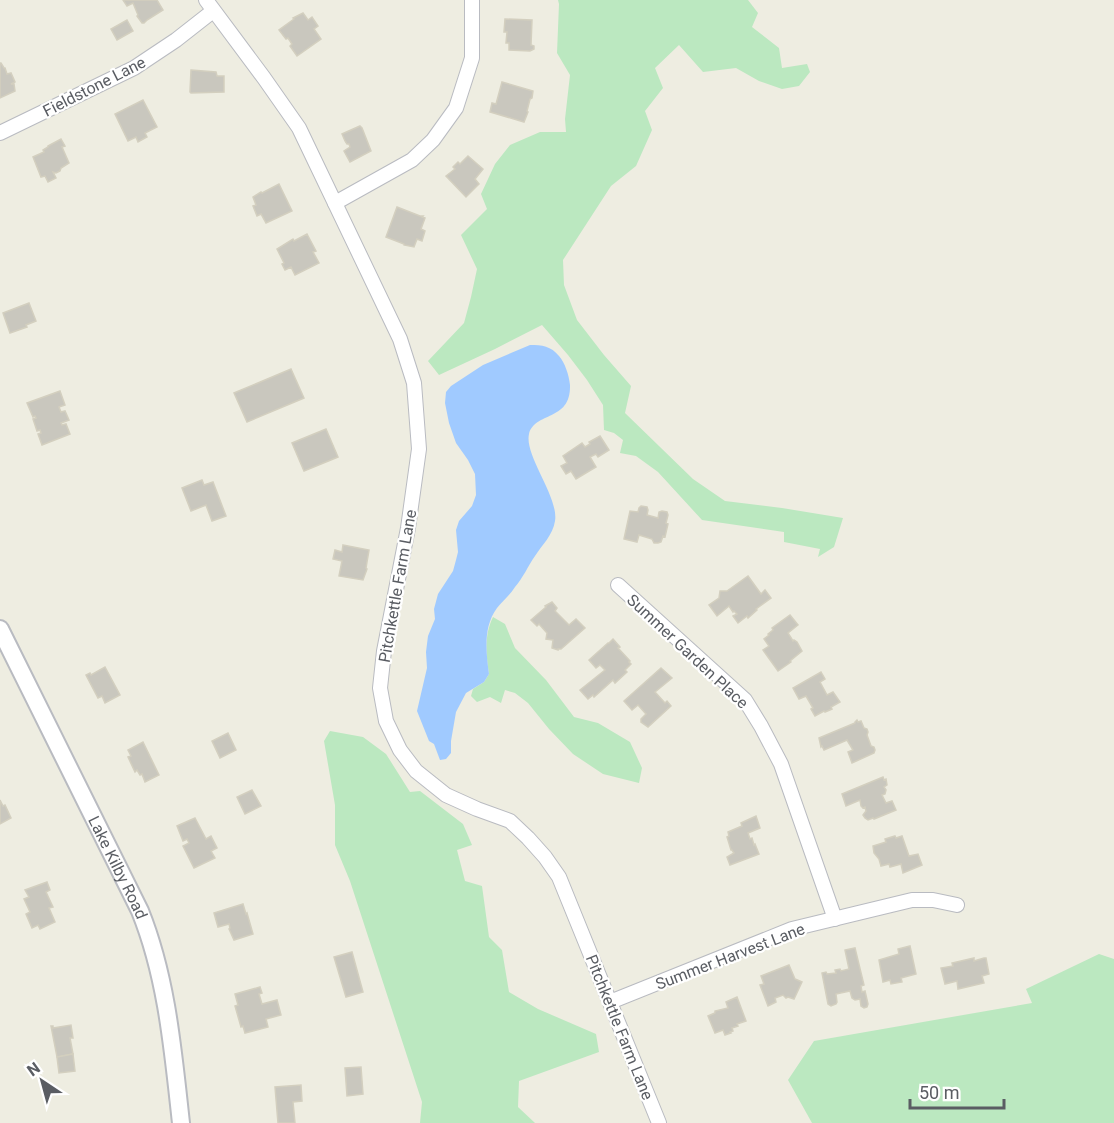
<svg xmlns="http://www.w3.org/2000/svg" width="1114" height="1123" font-family="Roboto,sans-serif">
<rect width="100%" height="100%" fill="#eeede1"/>
<g fill="#bbe8c0">
<path d="M558,0H748L758,13L752,27L779,48L782,68L807,64L810,72L799,86L782,89L759,81L736,68L703,72L679,45L655,68L663,88L645,111L652,130L636,166L611,186L563,260L564,285L577,320L604,355L631,386L625,413L693,479L725,501L782,508L843,518L834,547L818,557L820,549L784,542V532L702,520L658,472L636,456L620,453L623,440L614,433L604,430L603,405L587,380L568,355L542,325L495,349L439,375L428,361L464,323L471,297L477,269L461,235L487,209L481,194L495,164L510,145L540,132H566L565,119L570,75L557,53L559,4Z"/>
<path d="M493,617L505,624L515,648L546,680L574,717L598,723L630,742L642,768L639,783L603,774L573,754L549,729L528,703L515,693L505,690L501,703L490,697L477,702L471,696L473,689L484,682L489,674C486,655 484,635 493,617Z"/>
<path d="M330,731L363,737L386,754L410,792L420,791L463,824L472,845L457,850L465,881L482,886L489,937L502,950L509,992L538,1009L596,1034L599,1052L519,1081L518,1107L535,1123H420L422,1102L350,881L335,845V805L324,741Z"/>
<path d="M1099,954L1114,959V1123H812L788,1080L814,1041L1032,1003L1026,989Z"/>
</g>
<path fill="#a0caff" d="M530,345C542,345 551,346 559,356C565,363 569,375 570,385C571,422 535,411 529,434C524,455 559,497 555,521C553,535 542,545 535,556C528,566 523,578 515,587C510,595 503,601 497,608C483,627 486,652 489,674L484,682L466,693L456,712L451,741V753L446,759L440,760L434,744L429,741L417,711L427,668L426,652L428,636L435,619L434,609L438,594L453,571L456,560L458,552L456,530L459,521L472,506L476,495L475,474L468,460L456,443L449,423L445,403L446,392L451,386L483,365Z"/>
<g fill="#c9c7be" stroke="#d3cfbf" stroke-width="1.5">
<path d="M123,0H157L163,10L147,20L144,23H142L137,16L138,15L133,3L127,6Z"/>
<path d="M303,13L308,20L312,17L318,26L314,29L321,39L297,56L290,46L292,44L288,38L286,39L279,30L294,19L293,18Z"/>
<path d="M505,19L532,20L531,45L534,46V49L530,51L509,50V43H506L507,32H504Z"/>
<path d="M127,20L133,31L117,40L111,29Z"/>
<path d="M0,63H1L4,68H5L7,74L11,73L15,82L11,84H14L15,91L0,98Z"/>
<path d="M191,70L216,72L217,76H224V92L191,93L190,92Z"/>
<path d="M502,82L533,91L532,98L530,99L527,111L528,112L524,122L490,112L492,103L496,104Z"/>
<path d="M143,100L157,127L145,133L147,137L138,142L136,137L128,141L115,114Z"/>
<path d="M360,126L362,128L371,151L350,162L344,151L350,147L349,144H347L345,141L342,134Z"/>
<path d="M61,139L65,146L62,147L69,163L61,168L60,171L56,173L53,172L56,178L48,182L45,176L41,177L33,157L44,152L43,150L48,147V146Z"/>
<path d="M468,156L483,169L475,179L479,184L466,197L446,176L455,169L453,167L458,162L460,164Z"/>
<path d="M279,184L292,211L266,223L261,214L257,216L253,206L256,205L253,197L261,192L262,193Z"/>
<path d="M397,207L420,216H423L422,217L425,218L421,229L425,231L422,241L417,239L414,247L404,245V244L386,237Z"/>
<path d="M307,234L316,251L313,252L319,263L295,275L291,267L285,270L282,264L284,263L277,249L293,239L294,241Z"/>
<path d="M29,303L36,321L26,325L27,327L10,333L3,313Z"/>
<path d="M291,369L304,398L247,422L234,393Z"/>
<path d="M60,391L65,405L59,407L61,412L65,411L69,420L61,423L62,425L66,424L70,434L42,445L38,434L41,433L40,430L37,431L33,419L36,418L35,416L33,417L27,403Z"/>
<path d="M326,429L338,457L304,471L292,443Z"/>
<path d="M600,436L609,450L598,457L596,454L590,457L596,467L576,479L571,471L566,474L561,466L567,463L563,456L582,443L585,447L590,444L589,442Z"/>
<path d="M202,480L204,485L213,482L226,516L212,521L206,505L191,511L182,488Z"/>
<path d="M641,506L647,507L648,510L647,515L658,518L659,512L662,511L667,512L668,515L666,523L668,524L665,537L663,536L661,542L658,543H654L652,539L639,535L637,542L624,539L630,511L638,512L639,508Z"/>
<path d="M343,545L369,550L366,568L367,569L363,580L339,576L342,561L333,559L335,550L342,552Z"/>
<path d="M748,576L761,594L765,590L771,598L756,609L757,610L748,618L747,616L738,623L733,616L737,614L734,611L733,612L729,606L717,616L709,605L719,598L720,591H727Z"/>
<path d="M552,602L557,608L555,611L569,625L576,619L585,628L561,649H558V650L552,648L553,640L546,639L547,633L539,624L537,626L531,620L546,607L545,606Z"/>
<path d="M790,615L798,625L788,633L793,641L794,640L797,642L802,651L790,661L791,662L778,671L763,650L769,646L764,639L769,635L768,634L773,630L772,628Z"/>
<path d="M613,639L620,647L618,648L630,661L629,662L631,664L625,670L627,672L615,683L613,680L594,697L593,695L588,699L580,690L605,670L600,665L596,668L589,660L608,643H609Z"/>
<path d="M105,667L120,695L105,703L102,696L98,698L86,675L90,673L91,675Z"/>
<path d="M661,668L672,678L655,692L665,703L667,701L671,706L648,727L641,722V719L646,714L638,705L632,710L624,701Z"/>
<path d="M821,672L825,679L820,682L827,695L833,692L840,702L831,707L832,709L825,712L824,711L815,716L811,709L813,708L806,696L799,699L793,688Z"/>
<path d="M857,720L858,722L861,721L864,728L867,729L868,732L867,735L871,746L874,747L875,750L874,753L852,763L848,752L853,750L847,740L824,750L822,746L821,747L819,738L855,723V722Z"/>
<path d="M228,733L236,750L220,758L212,741Z"/>
<path d="M143,742L159,775L145,782L142,774L140,775L137,770L135,772L128,757L131,756L128,750Z"/>
<path d="M883,777L884,780L886,779L887,785L884,787L886,790L885,794L882,795L886,803L892,801L896,810L874,819L873,818L868,820L865,818L863,815L866,811L865,807L863,808L861,806L860,800L846,806L842,794Z"/>
<path d="M252,790L261,806L245,814L237,797Z"/>
<path d="M0,800L3,806L5,805L11,818L0,824Z"/>
<path d="M756,816L760,828L748,833L750,839L752,838L754,845L755,844L759,854L730,865L727,857L734,853L732,850H731L727,837L729,836L728,832L742,826L741,823Z"/>
<path d="M195,818L206,839L211,836L217,848L211,851L215,858L194,868L183,846L189,843L187,839L183,841L177,826Z"/>
<path d="M895,836L896,838L902,836L909,856L918,854L922,865L903,873L901,864L890,867L889,864L881,866L879,859L874,853L873,846L886,842L885,839Z"/>
<path d="M47,882L50,890L46,892L53,907L49,908L55,922L40,929L38,925L32,928L26,914L30,912L24,899L29,897L25,890Z"/>
<path d="M243,904L246,914L247,913L253,934L234,940L229,929L230,928L229,924L218,927L214,913Z"/>
<path d="M910,946L916,974L901,978L902,982L891,984L890,980L883,982L879,960L899,954L898,949Z"/>
<path d="M855,948L864,985L861,986L862,992L865,991L868,1004L867,1007L864,1008L861,1006L860,999L855,1000L852,998L850,991L836,994L837,1002L836,1004L831,1006L828,1004L822,973L826,972L827,974L836,973L835,970L840,969L841,971L849,969L845,950Z"/>
<path d="M352,952L363,992L346,997L334,957Z"/>
<path d="M974,958V961L984,958H986L989,974L982,976L984,983L958,989L957,981L945,984L941,968L953,966L952,963Z"/>
<path d="M789,965L795,979L802,982L794,999L788,997L786,998L783,995L775,998L776,1002L768,1006L760,985L764,984L761,976Z"/>
<path d="M260,987L262,993L259,994L262,1004L277,1000L281,1015L266,1019L268,1027L245,1033L243,1026L241,1027L235,1006L238,1005L235,994Z"/>
<path d="M737,997L746,1021L737,1024L738,1026L732,1028L733,1031L730,1032L731,1033L725,1035L723,1030L715,1033L708,1016L715,1013V1011L728,1008L726,1002Z"/>
<path d="M71,1025L73,1038H70L73,1054L57,1057L51,1026H53V1028Z"/>
<path d="M73,1054L75,1071L59,1073L57,1057Z"/>
<path d="M361,1067L363,1094L347,1096L345,1068Z"/>
<path d="M301,1085L302,1101L293,1102L295,1123H278L275,1087Z"/>
</g>
<g fill="none" stroke-linecap="round" stroke-linejoin="round">
<defs>
<g id="minor">
<path d="M206,0L264,78L299,128L400,339L414,383L419,449L408,528L384,651L380,688L386,721L400,750L416,771L446,795L477,809L510,821L528,838L545,857L559,877L659,1123"/>
<path d="M0,133L134,68L176,40L213,11"/>
<path d="M335,203L412,160L433,140L456,108L472,58V0"/>
<path d="M618,585L745,700L761,726L781,764L835,919"/>
<path d="M610,1002L792,929L912,900H933L957,905"/>
</g>
<g id="tertiary">
<path id="s1" d="M0,629L140,911C167,978 173,1051 181,1123"/>
</g>
</defs>
<use href="#minor" stroke="#b9bbc1" stroke-width="16"/>
<use href="#tertiary" stroke="#b9bbc1" stroke-width="20"/>
<use href="#minor" stroke="#fff" stroke-width="14"/>
<use href="#tertiary" stroke="#fff" stroke-width="16"/>
</g>
<g text-anchor="middle" stroke-width="4.5" stroke-linejoin="round" paint-order="stroke">
<g font-size="16" fill="#5a5d63" stroke="#fff">
<text transform="translate(94 86) rotate(-27)" y="6">Fieldstone Lane</text>
<text transform="translate(397 586) rotate(-80)" y="6">Pitchkettle Farm Lane</text>
<text transform="translate(688 651) rotate(43)" y="6">Summer Garden Place</text>
<text dy="6" stroke="none"><textPath href="#s1" startOffset="266">Lake Kilby Road</textPath></text>
<text transform="translate(730 956) rotate(-21)" y="6">Summer Harvest Lane</text>
<text transform="translate(620 1027) rotate(68)" y="6">Pitchkettle Farm Lane</text>
</g>
</g>
<g transform="translate(42 1081) rotate(324)" stroke="#ffffff" stroke-width="4.5" paint-order="stroke">
<path d="M0-4.5L10 22L0 15L-10 22Z" fill="#5a5d63"/>
<text y="-9" font-size="16" font-weight="bold" text-anchor="middle" fill="#5a5d63">N</text>
</g>
<path d="M910 1099v9h94v-9" fill="none" stroke="#5a5d63" stroke-width="3"/>
<text x="919" y="1099" font-size="18" fill="#5a5d63" stroke="#ffffff" stroke-width="4.5" paint-order="stroke">50 m</text>
</svg>
